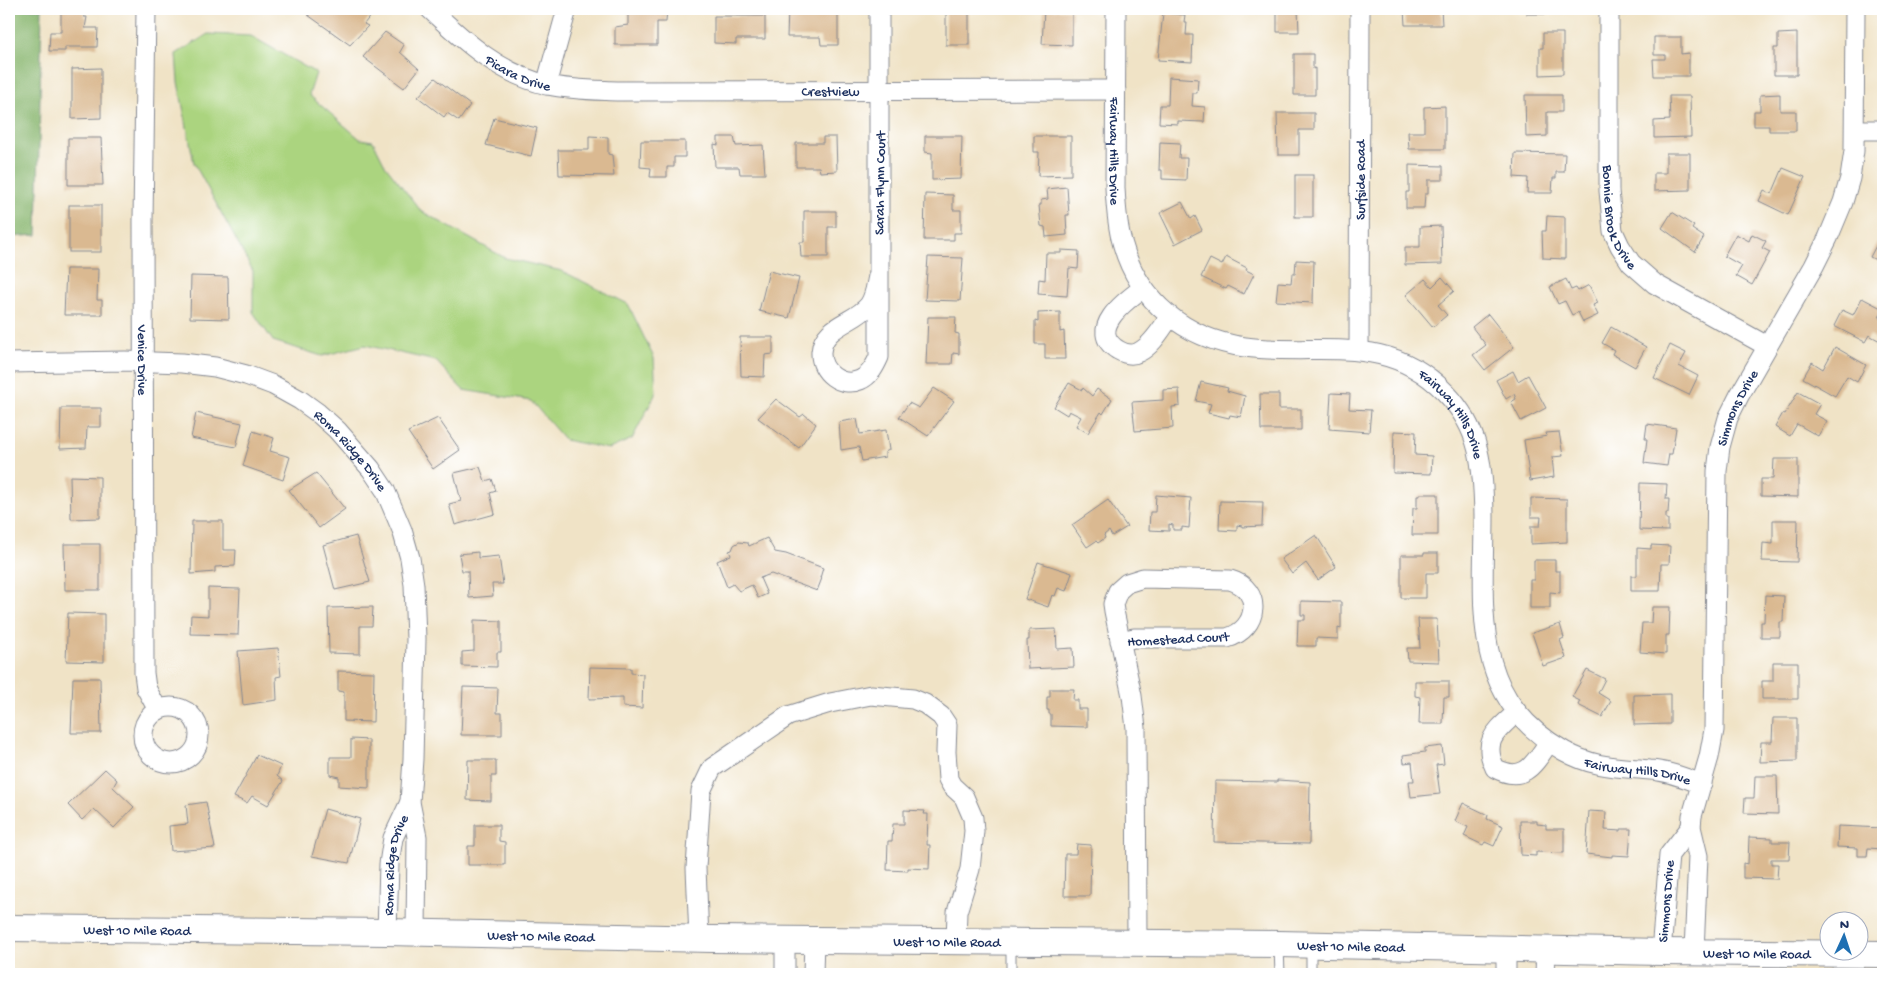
<svg xmlns="http://www.w3.org/2000/svg" width="1892" height="983" font-family="'Gochi Hand',sans-serif">
<rect width="100%" height="100%" fill="#fff"/>
<filter id="ink" filterUnits="userSpaceOnUse"><feTurbulence type="fractalNoise" baseFrequency=".02" numOctaves="2"/><feDisplacementMap in="SourceGraphic" scale="10" xChannelSelector="R" yChannelSelector="G"/><feConvolveMatrix kernelMatrix="1 2 1 2 8 2 1 2 1" color-interpolation-filters="sRGB"/></filter>
<filter id="wash" filterUnits="userSpaceOnUse"><feTurbulence type="fractalNoise" baseFrequency=".0096" numOctaves="4" result="noise"/><feDisplacementMap in="SourceGraphic" scale="20" xChannelSelector="R" yChannelSelector="G"/><feGaussianBlur stdDeviation="1.12" result="paint"/><feColorMatrix in="noise" values="0 0 0 0 0 0 0 0 0 0 0 0 0 0 0 0 0 1.4 0 .05"/><feComposite in="paint" operator="in"/></filter>
<g filter="url(#wash)">
<rect width="100%" height="100%" fill="#f0e3c6"/>
<path fill="#abd47f" stroke="#63826e" d="M208,34L251,36L316,73L309,95L360,139L373,141L385,165L421,211L505,258L562,271L628,304L654,358L656,393L632,439L609,449L565,440L531,401L463,390L436,361L365,345L322,356L273,341L253,312V271L194,163L178,82L176,54Z"/>
<path fill="#88b66e" stroke="#527266" d="M9,9H42L37,235L9,237Z"/>
<g id="blocks">
<g fill="#dab991">
<path d="M61,9H84V17H87L85,28H98L97,47H65V51H49L50,32H61Z"/>
<path d="M313,9H361L371,15L364,24L368,26L350,45L308,15Z"/>
<path d="M628,9H667L666,22H657V45H615V27L628,25Z"/>
<path d="M788,9H838V45H821L820,37H787Z"/>
<rect x="946" y="9" width="23" height="36"/>
<path d="M1277,9H1298L1299,32H1277Z"/>
<path d="M1404,9H1441L1442,25H1405Z"/>
<rect x="1527" y="9" width="21" height="5"/>
<path d="M1044,10H1072V45L1042,44Z"/>
<path d="M1163,13L1185,15L1184,22H1187L1186,35H1193L1192,62L1158,60Z"/>
<path d="M714,16H765V39H736V44L714,43Z"/>
<path d="M385,32L404,45L400,52L419,69L404,88L363,57Z"/>
<path d="M1543,33H1563V74L1540,75V48H1543Z"/>
<path d="M1797,33V75H1774V48H1778V34Z"/>
<path d="M1654,37H1681V54L1689,53V76H1654L1653,59H1665V55H1654Z"/>
<path d="M1294,54H1313V69L1315,68V95H1294Z"/>
<path d="M101,68V118L72,119V69Z"/>
<path d="M1169,77L1198,79L1197,93H1193L1192,106L1205,107L1204,122L1178,121V124L1159,123L1160,105H1168Z"/>
<path d="M435,78L470,105L459,121L447,113L444,117L418,97Z"/>
<path d="M1780,94V111H1796V131H1769V126H1754V111H1760V95Z"/>
<path d="M1525,95H1562V112H1547V136L1526,137Z"/>
<path d="M1669,96H1690L1691,137L1654,138V121L1670,120Z"/>
<path d="M1445,106V149H1409L1408,132H1424V107Z"/>
<path d="M1277,113H1314V130H1299V155H1278Z"/>
<path d="M494,118L537,128L531,156L486,145Z"/>
<path d="M589,136L608,137V154L612,155L614,176L559,175L558,150H589Z"/>
<path d="M925,136H962L961,179L932,180V153L925,152Z"/>
<path d="M1034,136H1071V175L1038,176L1039,152H1034Z"/>
<path d="M718,137H734L736,146L763,145L765,174H740L739,167H715L714,144L718,145Z"/>
<path d="M823,137H836L837,171L820,172L819,167H796V143H823Z"/>
<path d="M68,138H101L103,185H68Z"/>
<path d="M641,141H685V157H674V167H667V177H650L651,168L640,167Z"/>
<path d="M1160,142L1180,143L1179,158H1187L1186,180L1162,179V170H1159Z"/>
<path d="M1515,153L1565,154L1564,172H1556V178H1553L1552,193H1527L1528,178L1514,177Z"/>
<path d="M1666,153H1690V190L1654,191V173H1666Z"/>
<path d="M1409,165L1443,166V180H1428V194H1425L1424,208H1406V192H1409Z"/>
<path d="M1783,168L1805,177L1788,215L1759,201L1764,190L1772,194Z"/>
<rect x="1295" y="175" width="18" height="42"/>
<path d="M1067,187L1069,215H1066L1067,235L1046,237L1045,227L1041,226L1039,205H1041V200L1048,199L1047,189Z"/>
<path d="M925,194L953,195V210H961V233H954V240H924Z"/>
<path d="M1182,202L1191,219L1195,216L1202,230L1175,244L1160,213Z"/>
<rect x="69" y="205" width="32" height="47"/>
<path d="M804,211H836V227H828V257H801L800,242H804Z"/>
<path d="M1672,212L1694,226L1692,229L1704,237L1695,252L1662,228Z"/>
<path d="M1547,216L1565,217V259L1543,258L1542,231H1546Z"/>
<path d="M1441,226L1442,264L1405,265V247H1420V227Z"/>
<path d="M1736,234L1749,241L1752,234L1766,241L1762,248L1770,252L1752,285L1736,276L1742,266L1724,256Z"/>
<path d="M1879,240L1883,243V269L1880,267L1882,263L1870,257Z"/>
<path d="M1061,250L1079,251L1078,269L1069,268L1067,296L1038,294L1039,279L1045,280L1046,253H1061Z"/>
<path d="M928,257L963,258L960,301L925,300Z"/>
<path d="M1226,257L1247,268L1246,270L1254,274L1244,294L1228,286L1226,289L1201,277L1210,259L1222,265Z"/>
<path d="M1296,260L1314,261L1313,303L1276,301L1278,282L1291,283L1292,274H1295Z"/>
<path d="M66,269H98L97,300H102V315H64Z"/>
<path d="M769,271L799,278L789,318L759,311Z"/>
<path d="M191,276L228,277L229,319L190,318Z"/>
<path d="M1442,277L1454,291L1438,305L1447,315L1433,327L1406,295L1425,279L1432,287Z"/>
<path d="M1566,279L1571,290L1576,288L1578,291L1589,285L1598,303L1593,305L1598,315L1583,322L1578,312L1572,315L1565,301L1558,304L1550,287Z"/>
<path d="M9,282L13,283V315H9Z"/>
<path d="M1862,298L1883,309L1879,318L1883,320V339L1882,342L1869,335L1865,342L1834,326L1842,310L1853,315Z"/>
<path d="M1060,312V332L1064,331L1065,359H1045V344H1035V321L1038,322V313Z"/>
<path d="M1488,314L1514,347L1485,370L1473,355L1486,345L1472,327Z"/>
<path d="M928,317H956L955,333L959,334V354L953,353L952,364H926Z"/>
<path d="M1611,327L1646,347L1635,367L1612,354L1614,350L1602,343Z"/>
<path d="M740,337H773V354L765,355L764,377L741,376Z"/>
<path d="M1670,345L1686,353L1679,366L1698,376L1689,395L1654,378Z"/>
<path d="M1835,347L1866,365L1857,382L1847,376L1835,396L1803,378L1812,362L1823,369Z"/>
<path d="M1513,371L1518,381L1528,375L1546,408L1521,421L1511,402L1516,399L1514,394L1506,399L1496,380Z"/>
<path d="M1201,382L1228,388L1227,391L1245,396L1241,417L1230,415L1229,418L1208,413L1211,404L1196,401Z"/>
<path d="M1069,383L1082,390L1083,388L1092,396L1097,389L1112,399L1103,414L1101,412L1088,433L1076,426L1081,417L1069,411L1067,415L1054,407Z"/>
<path d="M934,388L954,401L928,436L899,417L909,403L919,408Z"/>
<path d="M1179,389L1180,406L1172,407L1173,428L1135,431L1132,402L1163,400V390Z"/>
<path d="M1798,392L1820,404L1814,414L1827,421L1818,436L1797,424L1790,436L1775,427L1783,413L1785,414Z"/>
<path d="M1331,393L1350,394L1349,409L1371,410L1369,432L1329,429Z"/>
<path d="M1260,394H1279V409H1301V430H1261Z"/>
<path d="M776,399L800,417L804,414L816,424L799,448L758,418Z"/>
<path d="M61,408H101V427H87L86,448L60,449Z"/>
<path d="M196,413L242,423L236,447L191,438Z"/>
<path d="M438,418L460,450L433,469L408,432Z"/>
<path d="M857,419L860,434L886,430L889,450L885,452V457L862,461L859,447L841,450L839,422Z"/>
<path d="M1647,424L1676,428L1672,454H1669L1667,466L1644,463L1647,439H1645Z"/>
<path d="M253,431L274,438L270,451L290,457L283,480L243,466Z"/>
<path d="M1394,431L1416,432L1415,455L1432,456L1431,474L1393,473Z"/>
<path d="M1559,432L1563,456L1552,457L1554,477L1530,481L1524,440L1547,436L1546,433Z"/>
<path d="M1774,459H1798V497L1761,496V479H1773Z"/>
<path d="M480,467L485,481L492,479L496,491L490,493L495,514L455,525L449,504L461,501L454,473Z"/>
<path d="M316,473L345,509L319,528L289,490Z"/>
<path d="M70,476L100,477V518L71,519Z"/>
<path d="M1640,483L1667,484L1666,499H1669L1668,513H1666V519H1668V531L1639,530Z"/>
<path d="M1420,494H1438V535H1412L1413,508H1417V496H1420Z"/>
<path d="M1156,495L1191,498L1189,528L1182,527V530H1173V525L1169,524V531L1149,530L1150,512H1155Z"/>
<path d="M1531,498L1567,499V542L1531,544V526H1540L1541,517H1531Z"/>
<path d="M1108,500L1127,527L1112,536L1109,531L1104,535L1105,538L1098,543L1096,541L1087,547L1072,525Z"/>
<path d="M1220,501L1263,502L1262,526L1242,527V526L1237,525V531L1219,530Z"/>
<path d="M1773,520H1798L1797,562L1762,561L1763,543L1773,544Z"/>
<path d="M192,521H223V550H236L235,566L215,567V572L191,574Z"/>
<path d="M1316,535L1336,567L1318,580L1306,563L1292,574L1281,559Z"/>
<path d="M356,536L370,582L335,590L323,545Z"/>
<path d="M767,538L775,552L786,554L823,568L820,578H822L817,591L771,574L760,578L767,594L758,598L752,585L739,591L733,584L727,587L717,561L731,555L729,551L732,550L734,545L739,542L748,543L749,546Z"/>
<path d="M64,544H100V590H65Z"/>
<path d="M1651,545L1670,546L1669,564H1661L1660,591H1631V576H1637V548L1651,549Z"/>
<path d="M478,552V558L499,556L503,584H492L493,596L469,598L468,571H462L459,554Z"/>
<path d="M1424,553H1438V573H1426V598H1401V555H1424Z"/>
<path d="M1534,560H1555V571H1560V593L1550,592V608H1530V580H1534Z"/>
<path d="M1038,562L1072,573L1066,591L1058,588L1055,596L1052,595L1048,607L1025,599Z"/>
<path d="M208,588L240,589L238,635L190,634L191,615L208,616Z"/>
<path d="M1765,595L1784,596L1783,622H1780V637H1761V622H1764Z"/>
<path d="M1301,601L1341,602V629L1338,628V639L1316,638V646H1297L1298,620H1305V615H1301Z"/>
<path d="M373,607L372,626H360V654L329,653L328,608Z"/>
<path d="M1652,607H1670L1669,635H1666V654L1640,652L1642,623H1651Z"/>
<path d="M68,613L104,614V662L66,661Z"/>
<path d="M1418,619H1437L1439,662L1408,661L1407,648H1420Z"/>
<path d="M474,620L501,621V652H497V667L462,666V652L474,651Z"/>
<path d="M1560,624L1564,638L1560,640L1566,658L1543,666L1532,633Z"/>
<path d="M1056,629L1057,649L1073,648L1074,667L1028,669L1027,640H1029V630Z"/>
<path d="M278,648L281,676L276,677L277,700L243,705L238,651Z"/>
<path d="M1773,662H1798V699H1762V681H1773Z"/>
<path d="M590,667L631,668V673L643,674L642,708L623,707V698L589,699Z"/>
<path d="M1587,670L1605,679L1598,693L1611,701L1602,717L1578,705L1580,701L1572,697Z"/>
<path d="M338,671L374,672L373,722L344,721V692L338,691Z"/>
<path d="M73,678H100L101,733H71Z"/>
<path d="M1415,681H1449V697H1444L1443,724H1419L1420,697L1415,696Z"/>
<path d="M463,687L498,688L497,713H502V735H461Z"/>
<path d="M1050,689H1074L1073,700H1078V709H1087V727L1051,726V714H1049V710H1047V697H1050Z"/>
<path d="M1670,694V724L1634,725V695Z"/>
<path d="M1773,718H1797V761L1760,762L1761,742H1772Z"/>
<path d="M351,739L369,740V788L339,786V777L330,775V757H351Z"/>
<path d="M1442,746L1444,764L1436,765L1440,794L1411,797L1409,781H1414L1412,762L1404,763L1403,755L1425,752V748Z"/>
<path d="M257,755L281,766L277,776L283,781L268,805L252,796L247,803L234,797Z"/>
<path d="M468,760H496V776H491V801L467,800Z"/>
<path d="M105,769L117,780L113,787L134,807L114,828L94,809L82,820L68,805Z"/>
<path d="M1755,776H1777L1778,814L1744,813L1745,798H1754Z"/>
<path d="M1277,780L1310,782L1309,844L1214,842L1215,781L1277,782Z"/>
<path d="M206,802L215,848L171,851L169,826L188,824L186,805Z"/>
<path d="M1463,803L1488,815L1487,819L1503,826L1494,846L1485,842L1483,845L1464,836L1468,827L1455,821Z"/>
<path d="M325,809L360,819L349,863L312,856Z"/>
<path d="M904,810L925,811L924,814H928L927,845H930L929,869L908,868V871L887,870L888,841H892L893,824H904Z"/>
<path d="M1589,811L1606,812L1605,830L1621,831V829H1631L1629,856L1612,855V857L1586,854Z"/>
<path d="M1520,821H1537V824L1546,825V829H1564V853L1536,852V856L1521,855Z"/>
<path d="M475,825H499V841L505,842V865H468V846H475Z"/>
<path d="M1838,826L1883,828V849L1868,848L1867,856H1858V848L1837,847Z"/>
<path d="M1749,837L1772,838V842H1790L1789,859H1771V864H1778L1777,879L1743,878V863L1748,864Z"/>
<path d="M1077,844L1091,845L1090,896H1064L1065,854H1076Z"/>
</g>
</g>
</g>
<g filter="url(#ink)">
<use href="#blocks" fill-opacity="0" stroke="#868992" stroke-width="1"/>
<g fill="none" stroke-linecap="round" stroke-linejoin="round">
<defs>
<g id="service">
<path d="M1011,944V974"/>
<path d="M1279,947L1280,974"/>
<path d="M1311,947V974"/>
</g>
<g id="minor">
<path id="s1" d="M146,9L143,220L144,673L146,688L158,710"/>
<path id="s2" d="M430,9C464,41 501,75 548,85C571,90 594,90 617,91L1116,90"/>
<path id="s3" d="M1116,9L1115,188C1116,206 1117,225 1122,242C1138,301 1185,339 1245,347C1318,357 1386,331 1445,392C1481,429 1483,467 1484,515C1484,609 1469,697 1564,751C1594,768 1617,767 1650,770C1668,771 1685,778 1702,784"/>
<path id="s4" d="M1609,9V191L1613,231L1620,246L1631,263L1655,284L1767,346"/>
<path d="M546,85L567,9"/>
<path d="M1855,130H1883"/>
<path d="M878,276C876,285 875,297 869,305C855,323 823,325 821,352C820,372 841,388 860,380C870,376 875,366 879,357V9"/>
<path d="M1143,288C1125,301 1086,330 1118,350C1125,354 1132,356 1139,352C1152,346 1162,328 1170,317"/>
<path id="s5" d="M1359,350L1360,9"/>
<path id="s6" d="M9,363L125,361L182,363L215,367L246,375L273,385L300,400L318,413L337,430L371,469L385,490L402,530L410,558L414,585L416,639L413,759L410,802L417,837L416,932"/>
<path d="M1120,641L1134,638H1227C1259,629 1263,589 1230,580L1143,578L1127,583L1118,591L1113,604L1114,611L1132,696L1136,728L1137,943"/>
<circle cx="171" cy="735" r="28"/>
<path d="M1517,712C1498,730 1481,740 1495,768C1524,784 1534,764 1549,742"/>
<path id="s7" d="M387,932L389,864L393,838L410,802"/>
<path d="M699,938L696,868L701,791L712,768L788,716L830,703L871,695L913,699L925,704L941,716L947,725L946,752L948,779L952,786L964,797L973,818L974,831L970,869L957,912L956,941"/>
<path d="M785,939V974"/>
<path id="s8" d="M1661,952L1669,855L1691,827"/>
<path id="s9" d="M1694,952L1698,856L1691,827L1692,816L1709,757L1714,730L1717,471L1720,447L1728,418L1739,396L1814,266L1828,238L1843,202L1850,178L1854,151L1855,9"/>
<path d="M813,974L814,939"/>
<path d="M1506,974V948"/>
<path d="M1545,974L1546,948"/>
</g>
<g id="secondary">
<path id="s10" d="M9,928L387,932L711,939L1279,944L1661,952L1883,954"/>
</g>
</defs>
<use href="#service" stroke="#868992" stroke-width="11"/>
<use href="#minor" stroke="#868992" stroke-width="21"/>
<use href="#secondary" stroke="#868992" stroke-width="28"/>
<use href="#service" stroke="#fff" stroke-width="9"/>
<use href="#minor" stroke="#fff" stroke-width="19"/>
<use href="#secondary" stroke="#fff" stroke-width="26"/>
</g>
</g>
<g text-anchor="middle" stroke-width="5" stroke-linejoin="round" paint-order="stroke">
<g font-size="14" fill="#1b2f5e" stroke="#fff">
<text dy="5" stroke="none"><textPath href="#s2" startOffset="110">Picara Drive</textPath></text>
<text dy="5" stroke="none"><textPath href="#s2" startOffset="425">Crestview</textPath></text>
<text dy="5" stroke="none"><textPath href="#s3" startOffset="142">Fairway Hills Drive</textPath></text>
<text dy="5" stroke="none"><textPath href="#s5" startOffset="170">Surfside Road</textPath></text>
<text transform="translate(879 183) rotate(-89)" y="5">Sarah Flynn Court</text>
<text dy="5" stroke="none"><textPath href="#s4" startOffset="210">Bonnie Brook Drive</textPath></text>
<text dy="5" stroke="none"><textPath href="#s1" startOffset="351">Venice Drive</textPath></text>
<text dy="5" stroke="none"><textPath href="#s9" startOffset="552">Simmons Drive</textPath></text>
<text dy="5" stroke="none"><textPath href="#s3" startOffset="639">Fairway Hills Drive</textPath></text>
<text dy="5" stroke="none"><textPath href="#s6" startOffset="370">Roma Ridge Drive</textPath></text>
<text transform="translate(1178 638) rotate(-3)" y="5">Homestead Court</text>
<text dy="5" stroke="none"><textPath href="#s3" startOffset="1092">Fairway Hills Drive</textPath></text>
<text dy="5" stroke="none"><textPath href="#s7" startOffset="68">Roma Ridge Drive</textPath></text>
<text dy="5" stroke="none"><textPath href="#s8" startOffset="51">Simmons Drive</textPath></text>
<text dy="5" stroke="none"><textPath href="#s10" startOffset="128">West 10 Mile Road</textPath></text>
<text dy="5" stroke="none"><textPath href="#s10" startOffset="532">West 10 Mile Road</textPath></text>
<text dy="5" stroke="none"><textPath href="#s10" startOffset="938">West 10 Mile Road</textPath></text>
<text dy="5" stroke="none"><textPath href="#s10" startOffset="1342">West 10 Mile Road</textPath></text>
<text dy="5" stroke="none"><textPath href="#s10" startOffset="1748">West 10 Mile Road</textPath></text>
</g>
</g>
<rect width="1892" height="983" fill="none" stroke="#fff" stroke-width="30"/>
<g transform="translate(1844 936) rotate(3)"><circle r="24" fill="#ffffff" stroke="#a4acbf"/>
<path d="M0-4L9 19L0 12L-9 19Z" fill="#1f6fb2"/>
<text y="-8" font-size="14" font-weight="bold" text-anchor="middle" fill="#1b2f5e">N</text>
</g>
</svg>
